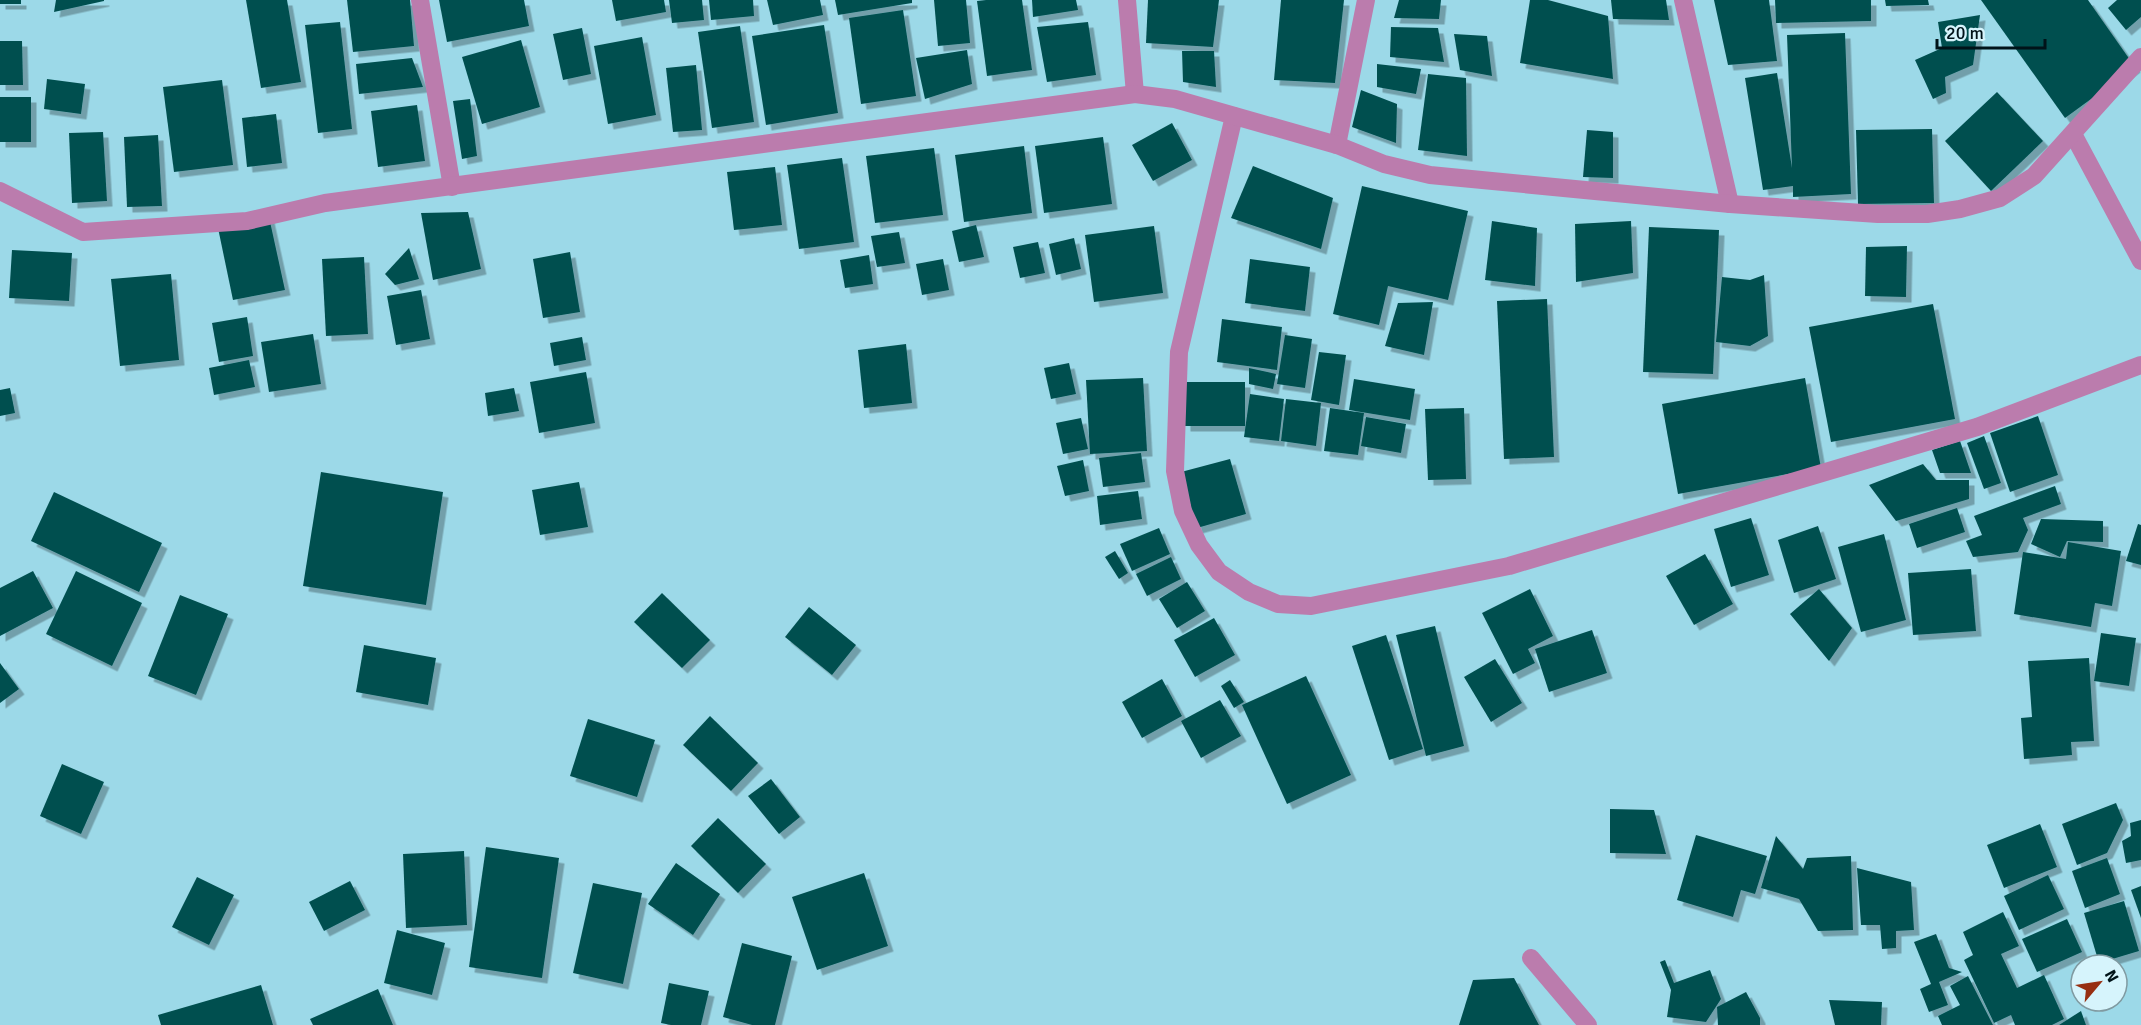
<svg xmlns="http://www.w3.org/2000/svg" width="2141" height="1025" font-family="Signika,sans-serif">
<defs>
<filter id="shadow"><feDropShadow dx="5.5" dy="5.5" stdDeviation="0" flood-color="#0004"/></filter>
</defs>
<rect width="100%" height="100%" fill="#9cd9e8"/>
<g fill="#035050" filter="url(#shadow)">
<rect x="0" y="0" width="21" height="4"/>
<path d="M56,0H104V1L54,12Z"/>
<path d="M246,0H287L301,82L261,88Z"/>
<path d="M347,0H410L414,46L353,52Z"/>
<path d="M439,0H524L529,26L447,42Z"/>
<path d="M612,0H664L666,12L616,21Z"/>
<path d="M669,0H702L704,20L672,23Z"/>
<path d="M709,0H753L754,16L711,20Z"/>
<path d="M767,0H820L823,15L773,25Z"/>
<path d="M835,0H912V3L838,15Z"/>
<path d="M934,0H966L970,43L938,46Z"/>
<path d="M986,0H1022L1032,70L987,76L977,1Z"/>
<path d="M1032,0H1076L1078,10L1033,17Z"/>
<path d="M1148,0H1219L1213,47L1146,43Z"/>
<path d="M1281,0H1344L1335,83L1274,80Z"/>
<path d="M1399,0H1441L1439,19L1394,18Z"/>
<path d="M1530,0H1548L1608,16L1613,79L1520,63Z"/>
<path d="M1611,0H1666L1669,20L1613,19Z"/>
<path d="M1714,0H1769L1777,61L1728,65Z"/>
<path d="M1775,0H1871V21L1776,23Z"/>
<path d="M1885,0H1928L1929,5L1886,6Z"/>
<path d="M1981,0H2088L2135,67L2065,118Z"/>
<path d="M2117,0H2141V17L2126,30L2108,8Z"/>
<path d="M903,10L916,96L861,104L849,18Z"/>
<path d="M1980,15L1973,65L1945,77L1946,93L1933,99L1915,60L1942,48L1938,22Z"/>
<path d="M340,22L352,129L318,133L305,25Z"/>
<path d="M1088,22L1096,75L1047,82L1037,27Z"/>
<path d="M824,25L838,113L766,125L752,36Z"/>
<path d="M740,26L754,122L712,128L698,32Z"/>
<path d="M1391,27L1438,28L1444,62L1390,57Z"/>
<path d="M582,28L591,74L563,80L553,34Z"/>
<path d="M1845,33L1851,194L1793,197V186L1763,190L1745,78L1777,73L1792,168L1787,35Z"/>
<path d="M1454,34L1487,36L1492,76L1460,70Z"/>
<path d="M642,37L656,115L608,124L594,46Z"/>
<path d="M521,40L540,107L482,124L462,57Z"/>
<path d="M0,41H22L23,85H0Z"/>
<path d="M967,50L972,84L925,99L916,58Z"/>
<path d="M1182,51H1214L1216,87L1183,82Z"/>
<path d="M412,58L423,87L359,94L356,64Z"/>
<path d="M1377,64L1421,69L1416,94L1377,87Z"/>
<path d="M696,65L702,130L673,132L666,68Z"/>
<path d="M1428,74L1466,78L1467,156L1418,150Z"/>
<path d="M47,79L85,84L81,114L44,109Z"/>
<path d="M222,80L233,165L174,172L163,87Z"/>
<path d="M1361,90L1397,104L1396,143L1352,127Z"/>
<path d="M1997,92L2043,141L1991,191L1945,141Z"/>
<rect x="0" y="97" width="31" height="45"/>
<path d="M470,99L477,156L462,159L453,101Z"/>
<path d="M417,105L425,161L378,167L371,111Z"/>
<path d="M276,114L282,163L247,167L242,118Z"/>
<path d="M1172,123L1192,160L1153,181L1132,145Z"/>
<path d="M1932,129L1934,203L1858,204L1856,130Z"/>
<path d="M1587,130L1613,132V178L1583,177Z"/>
<path d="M103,132L107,201L72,203L69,133Z"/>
<path d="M158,135L162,206L127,207L124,137Z"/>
<path d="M1103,137L1112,204L1044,213L1035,146Z"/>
<path d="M1024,146L1032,213L964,222L955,155Z"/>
<path d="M934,148L943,215L875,223L866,156Z"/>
<path d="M842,158L854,242L799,249L787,165Z"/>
<path d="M1253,166L1333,198L1321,249L1231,218Z"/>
<path d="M775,167L782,225L734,230L727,172Z"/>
<path d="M1362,186L1468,211L1448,300L1388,286L1379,325L1333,314Z"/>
<path d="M468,212L481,269L433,280L421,213Z"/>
<path d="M269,217L285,290L233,300L218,228Z"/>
<path d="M1492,221L1537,228L1535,286L1485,280Z"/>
<path d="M1631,221L1633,273L1576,282L1575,224Z"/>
<path d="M976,225L984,257L959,262L952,231Z"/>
<path d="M1154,226L1163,293L1094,302L1085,235Z"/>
<path d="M1649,227L1719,230L1713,374L1643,372Z"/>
<path d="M899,232L905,263L877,267L871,236Z"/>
<path d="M1074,238L1081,269L1056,275L1049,244Z"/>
<path d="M1038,242L1045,273L1020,278L1013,247Z"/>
<path d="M1907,246L1906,297L1865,296L1866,247Z"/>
<path d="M409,248L419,279L395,285L385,274Z"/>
<path d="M12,250L72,253L69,301L9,298Z"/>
<path d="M570,252L580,312L543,318L533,259Z"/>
<path d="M869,255L873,284L845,288L840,260Z"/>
<path d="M364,257L368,334L326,336L322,259Z"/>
<path d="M943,259L949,290L922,295L916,264Z"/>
<path d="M1250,259L1310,267L1305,311L1245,303Z"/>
<path d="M171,274L179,360L120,366L111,279Z"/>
<path d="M1764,275L1768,336L1750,346L1716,342L1722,277L1750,280Z"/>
<path d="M421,290L430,339L396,345L387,296Z"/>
<path d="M1547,299L1554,457L1504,459L1497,301Z"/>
<path d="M1433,302L1424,355L1385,346L1398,303Z"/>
<path d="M1933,304L1955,419L1831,442L1809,327Z"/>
<path d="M247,317L253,356L219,362L212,323Z"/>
<path d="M1222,319L1282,327L1277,370L1217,362Z"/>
<path d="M313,334L321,384L269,392L261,342Z"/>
<path d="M1285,335L1312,339L1305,388L1277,384Z"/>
<path d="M582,337L586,360L554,366L550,343Z"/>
<path d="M906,344L912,403L864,408L858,350Z"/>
<path d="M1319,352L1346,355L1339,405L1311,400Z"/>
<path d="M249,360L255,387L214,395L209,368Z"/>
<path d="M1069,363L1076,394L1051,399L1044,368Z"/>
<path d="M1249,368L1276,374L1273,389L1249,384Z"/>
<path d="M586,372L595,423L539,433L530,382Z"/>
<path d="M1143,378L1147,451L1090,454L1086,380Z"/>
<path d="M1805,378L1821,468L1678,494L1662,404Z"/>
<path d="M1354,379L1415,389L1410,420L1349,410Z"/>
<path d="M1184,382H1245V426H1185Z"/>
<path d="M10,388L15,413L0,416V390Z"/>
<path d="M514,388L519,411L488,416L485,393Z"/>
<path d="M1250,394L1284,399L1279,441L1244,437Z"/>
<path d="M1286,399L1321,403L1316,446L1281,441Z"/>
<path d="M1330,408L1364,413L1358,455L1324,451Z"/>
<path d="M1464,408L1466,479L1428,480L1425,409Z"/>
<path d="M2038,416L2058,475L2010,492L1990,433Z"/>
<path d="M1366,417L1406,424L1401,453L1361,446Z"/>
<path d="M1081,418L1088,449L1063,454L1056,423Z"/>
<path d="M1984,436L2001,483L1984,489L1967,443Z"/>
<path d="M1960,441L1971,473H1940L1932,450Z"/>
<path d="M1141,453L1145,482L1103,487L1099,458Z"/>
<path d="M1230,459L1246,514L1197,528L1181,472Z"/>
<path d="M1083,460L1089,491L1065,496L1057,466Z"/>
<path d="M1923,464L1936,480H1969V499L1896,521L1869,485Z"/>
<path d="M321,472L443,492L426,605L303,586Z"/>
<path d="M579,482L588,527L540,535L532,490Z"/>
<path d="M2055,486L2061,504L2023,518L2028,530L2018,552L1973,557L1966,541L1982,535L1974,516Z"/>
<path d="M1138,491L1142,519L1100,525L1097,496Z"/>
<path d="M54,492L162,543L139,592L31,541Z"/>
<path d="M1957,508L1965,532L1917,548L1909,524Z"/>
<path d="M1751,518L1769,575L1731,587L1714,529Z"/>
<path d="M2041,519L2103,521V542L2067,541L2060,557L2031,544Z"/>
<path d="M2138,524L2141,525V565L2126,561Z"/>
<path d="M1818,526L1836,579L1794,593L1778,540Z"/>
<path d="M1159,528L1170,554L1132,571L1120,544Z"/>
<path d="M1884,534L1906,620L1861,632L1838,547Z"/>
<path d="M2068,542L2121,551L2112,606L2095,603L2091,627L2014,614L2023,552L2066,559Z"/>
<path d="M1115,551L1128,573L1119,579L1105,557Z"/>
<path d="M1705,554L1733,604L1694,625L1666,576Z"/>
<path d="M1171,557L1181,579L1147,596L1136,574Z"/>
<path d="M1971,569L1976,631L1913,635L1908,573Z"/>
<path d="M33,571L53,608L0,636V588Z"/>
<path d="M76,571L142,603L112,666L46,634Z"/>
<path d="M1187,582L1205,611L1177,628L1159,599Z"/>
<path d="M1530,589L1553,636L1528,649L1535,663L1513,674L1482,613Z"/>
<path d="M1819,589L1852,628L1829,661L1790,614Z"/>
<path d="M662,593L710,640L682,668L634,622Z"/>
<path d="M180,595L228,614L196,695L148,676Z"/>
<path d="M809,607L856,645L832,675L785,637Z"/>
<path d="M1214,618L1235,655L1195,677L1174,640Z"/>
<path d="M1435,626L1464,746L1426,756L1396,635Z"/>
<path d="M1592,630L1607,673L1549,692L1535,649Z"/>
<path d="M2101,633L2136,638L2129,686L2094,681Z"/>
<path d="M1386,635L1423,749L1389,760L1352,646Z"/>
<path d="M364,645L436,658L428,705L356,692Z"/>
<path d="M2089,658L2094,741L2071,742L2072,755L2024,759L2021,718L2032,717L2028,661Z"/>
<path d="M1495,659L1522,703L1491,722L1464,677Z"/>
<path d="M0,663L19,689L0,703Z"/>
<path d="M1306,676L1351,775L1287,804L1242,705Z"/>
<path d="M1162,679L1182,716L1142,738L1122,702Z"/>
<path d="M1230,680L1244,702L1234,708L1221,686Z"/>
<path d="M1220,700L1241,736L1201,758L1181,721Z"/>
<path d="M710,716L758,763L731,791L683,745Z"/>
<path d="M588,719L655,740L637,797L570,776Z"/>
<path d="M62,764L104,782L81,834L40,816Z"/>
<path d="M771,779L800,817L779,834L748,796Z"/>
<path d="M2116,803L2123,820L2107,853L2077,865L2062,824Z"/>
<path d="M1610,809L1654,810L1666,854L1610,853Z"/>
<path d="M718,818L766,864L738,893L691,846Z"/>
<path d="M2141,820V860L2126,863L2122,841L2131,836L2130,823Z"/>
<path d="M2040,824L2057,867L2004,888L1987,845Z"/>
<path d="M1696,835L1767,856L1755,894L1741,890L1733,917L1677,900Z"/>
<path d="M1776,836L1803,869L1807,858L1851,856L1853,930L1818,931L1799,899L1761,888Z"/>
<path d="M486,847L559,858L542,978L469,967Z"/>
<path d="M464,851L467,925L406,928L403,854Z"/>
<path d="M2107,858L2120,894L2085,908L2072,871Z"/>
<path d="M676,863L720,894L693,935L648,904Z"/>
<path d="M1857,868L1911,882L1914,930L1896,931V948L1882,949L1880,925H1861Z"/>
<path d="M864,873L888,946L817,970L792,897Z"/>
<path d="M2048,875L2064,909L2019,930L2004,896Z"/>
<path d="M197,877L234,895L209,945L172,927Z"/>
<path d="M350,881L365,910L324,931L309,902Z"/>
<path d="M593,883L642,893L623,984L573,973Z"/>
<path d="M2141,886V918L2131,890Z"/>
<path d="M2124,901L2139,951L2099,963L2084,913Z"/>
<path d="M2003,912L2019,946L2001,954L2017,988L2044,975L2064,1019L2052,1025H2015L2011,1015L1994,1023L1964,960L1973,955L1963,932Z"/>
<path d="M2067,919L2082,952L2037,972L2022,939Z"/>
<path d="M397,930L445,943L432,995L384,983Z"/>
<path d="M1936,934L1949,968L1962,972L1939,982L1948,1005L1929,1012L1920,989L1931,984L1914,942Z"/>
<path d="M742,943L792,956L775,1025H752L723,1017Z"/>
<path d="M1665,960L1674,983L1710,970L1721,999L1706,1022L1667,1017L1671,990L1660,962Z"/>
<path d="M1968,976L1993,1025H1942L1938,1016L1960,1005L1950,986Z"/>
<path d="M1514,978L1539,1025H1459L1473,980Z"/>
<path d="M669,983L709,991L701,1025H671L661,1023Z"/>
<path d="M261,985L273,1025H161L158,1015Z"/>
<path d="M378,989L393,1025H313L310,1019Z"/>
<path d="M1746,992L1760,1018V1025H1718L1717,1007Z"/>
<path d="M1829,1000L1882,1002L1881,1025H1835Z"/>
<path d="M2081,1011L2086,1025H2059Z"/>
</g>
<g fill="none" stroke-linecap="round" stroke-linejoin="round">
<g stroke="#bb7cad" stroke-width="18">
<path d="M420,0L452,187"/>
<path d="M1127,0L1135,94"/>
<path d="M1683,0L1730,204"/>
<path d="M1234,116L1179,352L1175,471L1183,511L1199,545L1219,572L1249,592L1278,604L1311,606L1509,566L1977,427L2141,365"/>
<path d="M2073,134L2141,261"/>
<path d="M1337,145L1366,0"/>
<path d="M0,191L83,232L247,221L325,203L1135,94L1175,99L1337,145L1384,164L1430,175L1730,204L1878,214H1927L1960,209L2000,198L2034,176L2141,57"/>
<path d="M1531,958L1588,1025"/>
</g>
</g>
<g transform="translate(2099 983) rotate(61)"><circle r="28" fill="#d6f4fc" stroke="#809aa1" stroke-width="1.5"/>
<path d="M0-4.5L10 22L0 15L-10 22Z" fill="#972f12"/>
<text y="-9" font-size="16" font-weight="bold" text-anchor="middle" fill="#001319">N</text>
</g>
<path d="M1937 39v9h108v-9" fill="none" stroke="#001319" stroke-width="3"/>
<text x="1946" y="39" font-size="18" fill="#001319" stroke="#d6f4fc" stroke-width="4.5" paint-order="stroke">20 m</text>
</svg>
